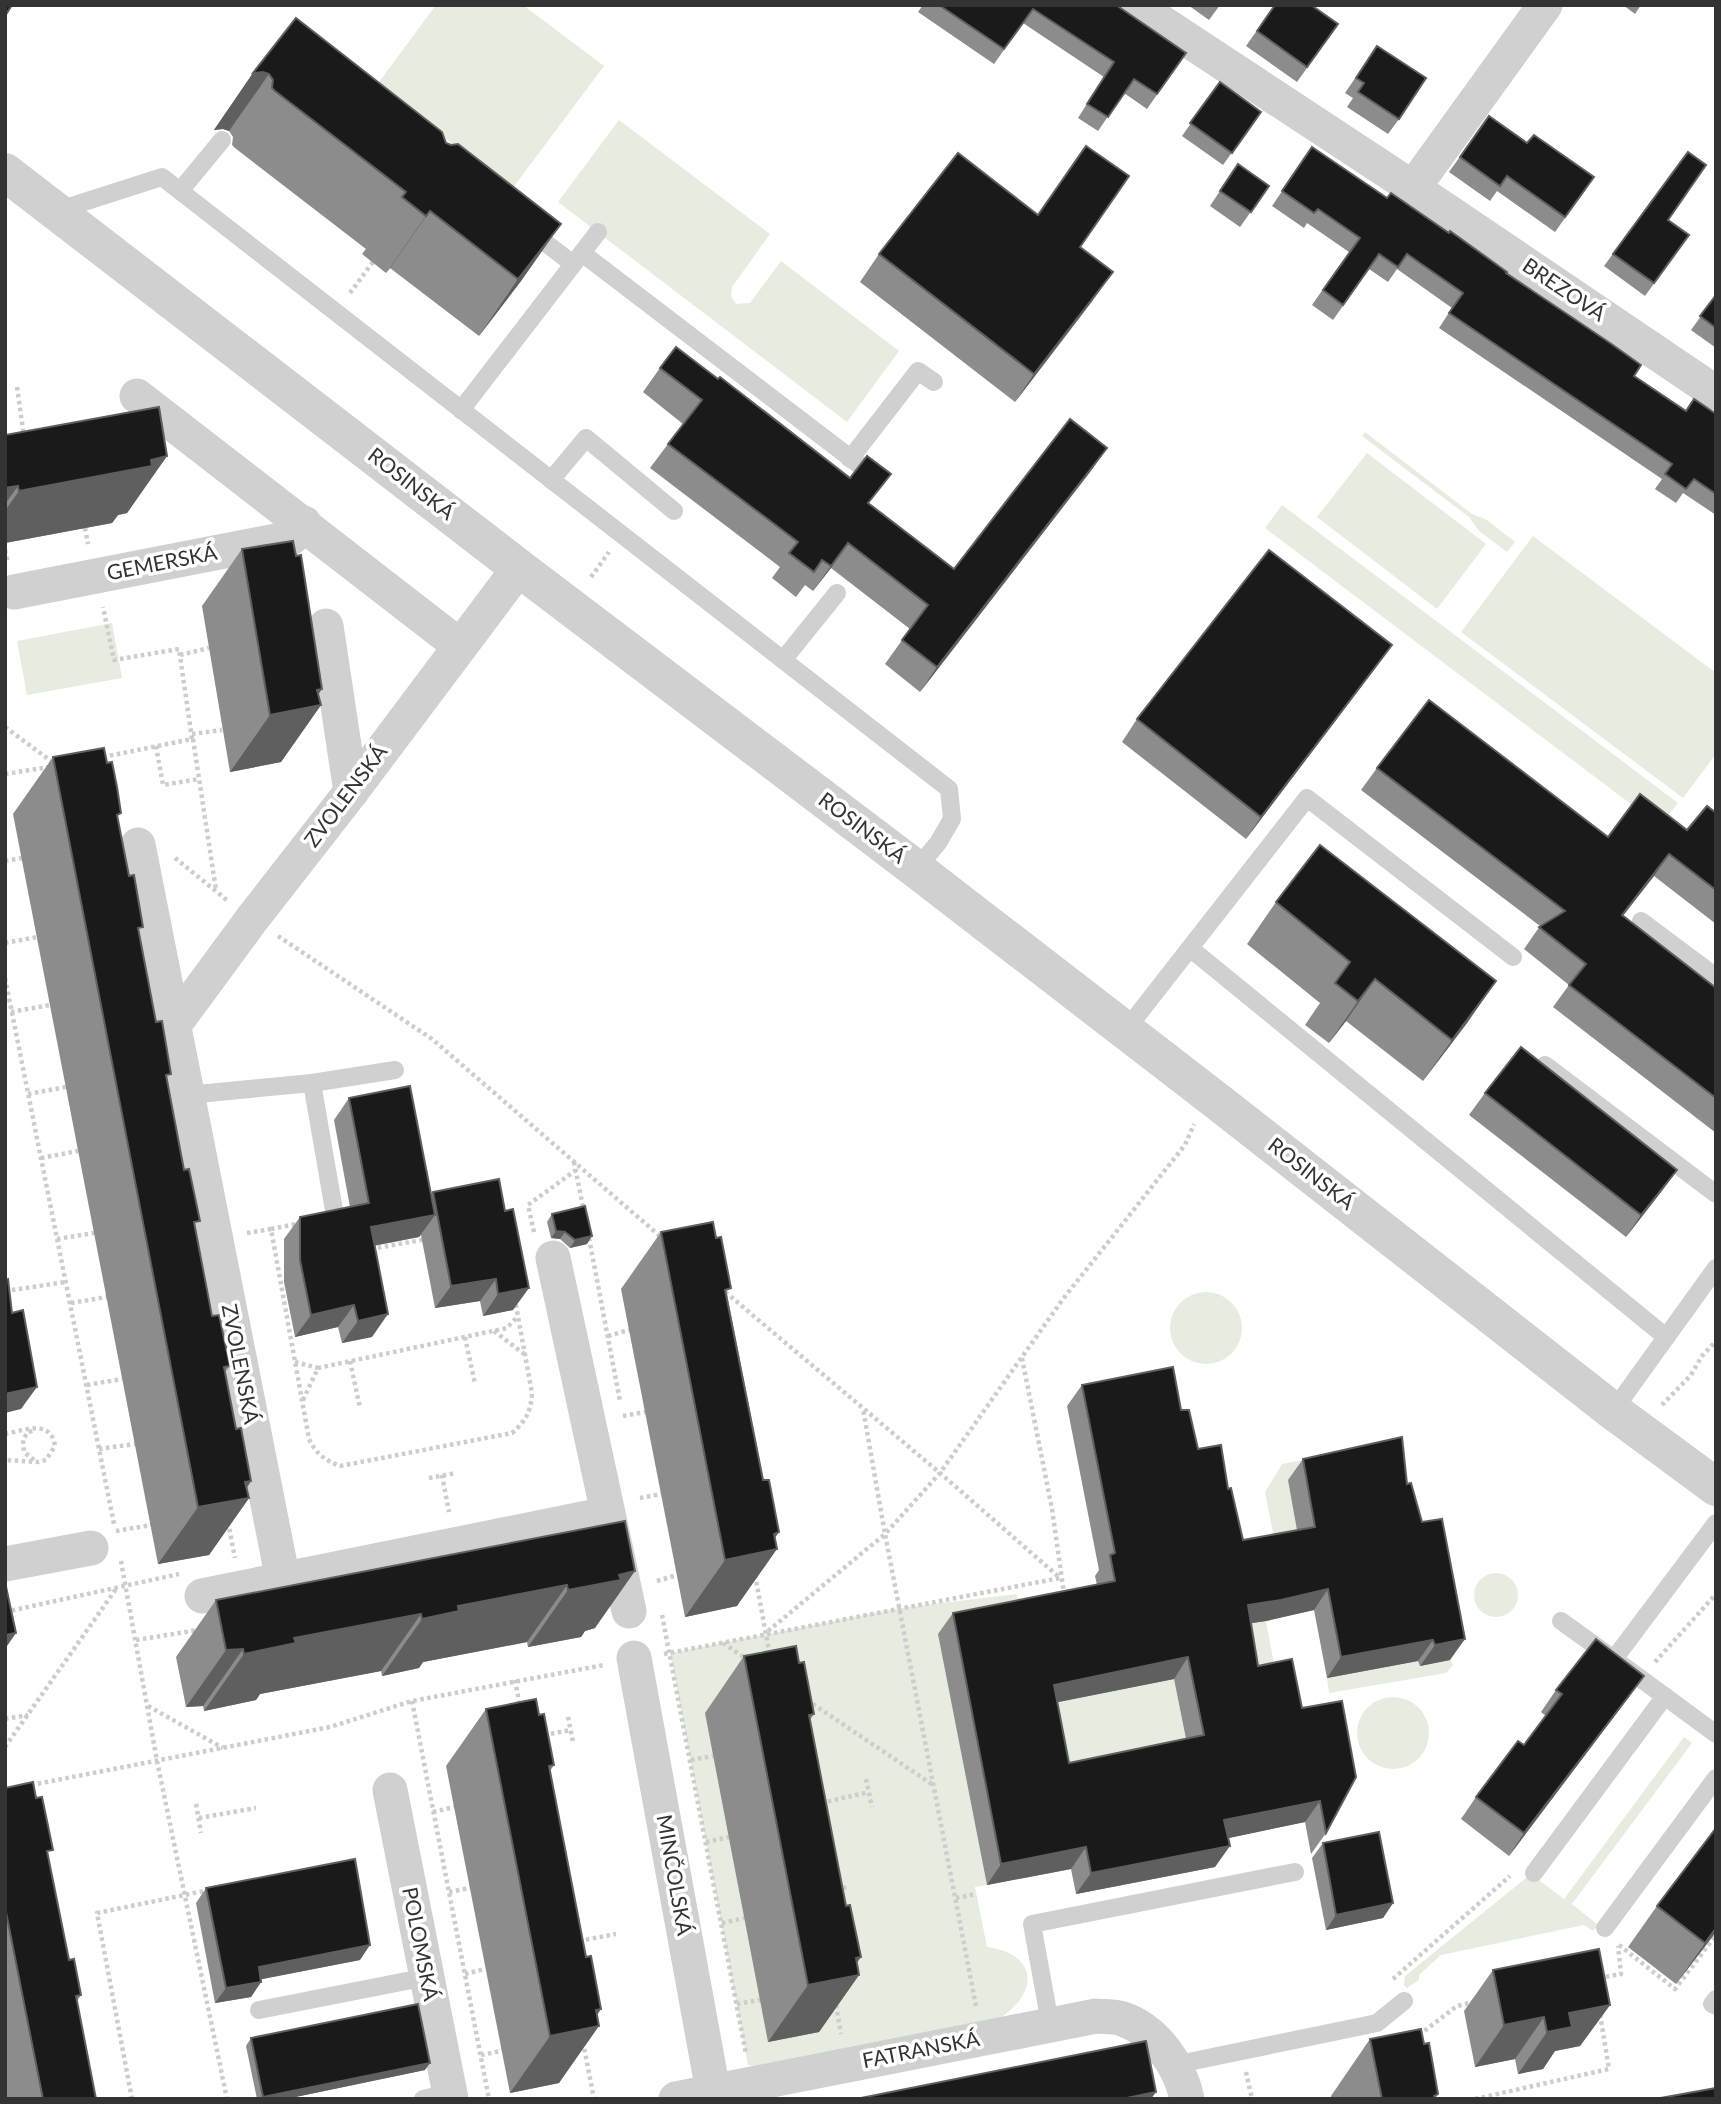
<svg xmlns="http://www.w3.org/2000/svg" width="1721" height="2104" font-family="Lato,sans-serif">
<rect width="100%" height="100%" fill="#fff"/>
<g fill="#e6ecdf">
<path d="M436,5H523L604,66L512,189L376,86Z"/>
<path d="M619,120L770,234L732,287L731,296L736,304L750,303L781,261L899,351L847,422L558,202Z"/>
<path d="M1365,432L1472,514L1487,520L1515,542L1507,552L1479,531L1469,517L1362,436Z"/>
<path d="M1367,453L1486,544L1437,609L1317,517Z"/>
<path d="M1282,505L1678,803L1660,826L1265,528Z"/>
<path d="M1533,536L1716,673V754L1683,798L1461,632Z"/>
<path d="M112,623L122,678L27,695L17,641Z"/>
<circle cx="1206" cy="1328" r="36"/>
<path d="M1391,1443H1401L1405,1448L1403,1453L1304,1564L1280,1569L1265,1492L1282,1464Z"/>
<circle cx="1496" cy="1595" r="22"/>
<path d="M1017,1594L1023,1618L987,1885L975,1887L987,1947C1037,1953 1040,1992 1000,2018L754,2066L748,2065L670,1653L900,1608Z"/>
<path d="M1231,1611L1266,1621L1277,1680L1244,1687Z"/>
<path d="M1451,1660L1453,1665L1446,1673L1329,1693L1327,1678L1418,1661L1421,1666Z"/>
<path d="M1174,1679L1189,1756L1054,1784L1039,1706Z"/>
<circle cx="1393" cy="1733" r="36"/>
<path d="M1684,1737L1692,1743L1572,1904L1598,1925L1593,1931L1584,1925L1441,1955L1419,1975V1980L1407,1988L1404,1985L1405,1976L1531,1874L1564,1899Z"/>
</g>
<g fill="none" stroke-linecap="round" stroke-linejoin="round">
<g stroke="#cdcdcd" stroke-width="4.5" stroke-dasharray="3.5 3.5" stroke-linecap="butt">
<path d="M350,293L373,262"/>
<path d="M17,387L24,437"/>
<path d="M85,528L88,544"/>
<path d="M5,550L8,563"/>
<path d="M591,577L609,552"/>
<path d="M180,655L209,648"/>
<path d="M5,727L55,764"/>
<path d="M192,734L222,730"/>
<path d="M193,739L216,890"/>
<path d="M156,746L163,785L199,779"/>
<path d="M103,757L192,739L179,649L114,660L103,607"/>
<path d="M5,774L49,767"/>
<path d="M175,858L228,901"/>
<path d="M5,861L22,858"/>
<path d="M278,936L432,1039L661,1237"/>
<path d="M5,943L37,937"/>
<path d="M5,978L114,1524"/>
<path d="M11,1012L50,1005"/>
<path d="M28,1094L66,1087"/>
<path d="M41,1158L78,1151"/>
<path d="M574,1162L584,1212"/>
<path d="M271,1229L301,1223"/>
<path d="M534,1232L528,1205L576,1170"/>
<path d="M247,1233L271,1229L309,1439C316,1454 325,1460 340,1466L512,1433C526,1421 531,1411 532,1393L515,1300"/>
<path d="M589,1238L620,1401"/>
<path d="M57,1239L94,1233"/>
<path d="M371,1249L427,1239"/>
<path d="M5,1291L66,1282"/>
<path d="M71,1303L107,1297"/>
<path d="M494,1331L524,1354"/>
<path d="M608,1336L629,1330"/>
<path d="M465,1337L475,1384"/>
<path d="M1022,1358L1052,1509L1064,1594"/>
<path d="M350,1361L360,1408"/>
<path d="M295,1362L318,1368"/>
<path d="M87,1385L122,1379"/>
<path d="M303,1400L318,1368L507,1328L518,1316"/>
<path d="M1662,1405L1691,1375L1702,1356L1716,1341"/>
<path d="M623,1416L645,1412"/>
<path d="M5,1434C25,1430 51,1419 55,1446L46,1460L38,1462L5,1460"/>
<path d="M99,1449L135,1444"/>
<path d="M34,1460L24,1452L23,1440L27,1433L34,1430"/>
<path d="M442,1475L449,1512"/>
<path d="M429,1478L456,1473"/>
<path d="M640,1498L661,1494"/>
<path d="M228,1522L235,1558"/>
<path d="M116,1531L151,1525"/>
<path d="M121,1561L157,1761L227,2099"/>
<path d="M755,1575L770,1656"/>
<path d="M657,1581L677,1575"/>
<path d="M5,1612L179,1574"/>
<path d="M662,1615L746,2054"/>
<path d="M768,1631L885,1534L863,1409"/>
<path d="M136,1640L198,1630"/>
<path d="M723,1643L748,1660"/>
<path d="M664,1654L1060,1578L940,1473L724,1291"/>
<path d="M1655,1662L1716,1594"/>
<path d="M515,1680L520,1707"/>
<path d="M807,1700L933,1785"/>
<path d="M412,1701L489,2099"/>
<path d="M148,1706L223,1748"/>
<path d="M568,1717L573,1742"/>
<path d="M5,1719L28,1715"/>
<path d="M544,1735L571,1730"/>
<path d="M5,1747L116,1589"/>
<path d="M691,1760L713,1756"/>
<path d="M866,1779L872,1807"/>
<path d="M31,1785L330,1727L412,1701L604,1665"/>
<path d="M821,1803L869,1792"/>
<path d="M196,1804L201,1833"/>
<path d="M433,1812L454,1807"/>
<path d="M199,1818L256,1808"/>
<path d="M706,1842L729,1837"/>
<path d="M836,1889L848,1887"/>
<path d="M449,1892L470,1888"/>
<path d="M956,1898L976,1894"/>
<path d="M722,1923L744,1918"/>
<path d="M579,1941L616,1934"/>
<path d="M1619,1945L1675,1989L1716,1935"/>
<path d="M465,1974L485,1969"/>
<path d="M1599,1978L1621,1974L1618,1946"/>
<path d="M1393,1979L1510,1876"/>
<path d="M737,2004L760,2000"/>
<path d="M836,2005L841,2034"/>
<path d="M976,2006L885,1534L940,1473L1063,1299L1185,1145L1194,1124"/>
<path d="M1419,2035L1457,2006L1473,2002"/>
<path d="M583,2042L594,2099"/>
<path d="M481,2055L501,2051"/>
<path d="M1246,2072L1252,2099"/>
<path d="M132,2099L97,1913L209,1890"/>
<path d="M1475,2099L1609,2069L1600,2014"/>
</g>
<g stroke="#d0d0d0" stroke-width="18">
<path d="M180,191L222,140"/>
<path d="M56,211L162,177L949,789L952,819L938,843L916,869"/>
<path d="M529,230L573,264"/>
<path d="M582,253L870,473"/>
<path d="M461,410L598,232"/>
<path d="M850,459L918,371L934,382"/>
<path d="M551,480L586,438L674,511"/>
<path d="M783,660L837,593"/>
<path d="M1641,921L1716,977"/>
<path d="M1191,949L1666,1337"/>
<path d="M1125,1031L1307,798L1513,957"/>
<path d="M1545,1065L1716,1194"/>
<path d="M312,1083L395,1070"/>
<path d="M187,1095L312,1083L335,1216"/>
<path d="M1613,1411L1716,1268"/>
<path d="M1716,1523L1614,1659L1716,1734"/>
<path d="M1561,1621L1611,1657"/>
<path d="M1534,1873L1665,1696"/>
<path d="M1605,1928L1716,1778"/>
<path d="M1716,1999L1712,2004L1716,2006"/>
<path d="M259,2010L427,1977"/>
<path d="M1050,2023L1032,1924L1295,1872"/>
<path d="M1174,2065L1377,2023L1404,2001"/>
<path d="M423,2099L449,2093"/>
</g>
<g stroke="#d0d0d0" stroke-width="35">
<path d="M1135,5L1413,188L1716,393"/>
<path d="M1413,188L1545,5"/>
<path d="M137,396L460,646"/>
<path d="M14,592L291,538L304,523"/>
<path d="M326,626L351,792"/>
<path d="M138,845L283,1580"/>
<path d="M174,1025L252,919L351,792L519,568"/>
<path d="M553,1258L629,1611"/>
<path d="M5,1564L91,1548"/>
<path d="M202,1596L607,1514"/>
<path d="M634,1658L713,2091"/>
<path d="M390,1790L451,2099"/>
<path d="M676,2099L1096,2016C1104,2017 1115,2016 1123,2019C1156,2031 1180,2065 1187,2099"/>
</g>
<path stroke="#d0d0d0" stroke-width="38" d="M5,172L519,568L916,869L1213,1098L1613,1411L1716,1487"/>
</g>
<g fill="#8c8c8c" fill-rule="evenodd">
<path d="M923,5H1116L1186,53L1147,109L1124,93L1098,131L1078,118L1104,77L1023,23L994,64L918,12Z"/>
<path d="M1188,5H1220L1209,20Z"/>
<path d="M1275,5L1338,24L1297,82L1246,46Z"/>
<path d="M1623,5H1641L1635,14Z"/>
<path d="M296,18L446,143L561,224L521,281L479,336L390,268L386,273L362,254L366,249L235,148L232,145L233,137L229,131L223,129L214,130L253,73Z"/>
<path d="M1377,46L1399,119L1388,134L1347,107L1353,98L1345,93Z"/>
<path d="M1220,82L1261,112L1223,165L1182,136Z"/>
<path d="M1489,116L1527,143L1594,177L1555,232L1497,191L1490,201L1449,172Z"/>
<path d="M1312,147L1387,198L1506,273L1634,376L1685,411L1716,414V515L1683,493L1676,503L1655,489L1662,479L1439,328L1452,308L1397,269L1388,282L1369,269L1333,320L1312,305L1349,252L1307,223L1304,228L1272,206Z"/>
<path d="M1688,152L1668,220L1689,235L1645,296L1604,266Z"/>
<path d="M1238,164L1269,186L1240,227L1210,206Z"/>
<path d="M1080,247L1093,300L1015,402L860,282L879,254Z"/>
<path d="M1716,295V348L1691,330Z"/>
<path d="M660,368L869,504L954,569L1107,448L1090,472L920,692L885,664L910,629L831,568L813,591L805,585L796,597L772,578L780,567L650,468L683,424L643,392Z"/>
<path d="M5,435L167,456L127,513L118,515L112,523L5,543Z"/>
<path d="M242,549L321,705L281,762L230,772L202,606Z"/>
<path d="M1376,667L1246,839L1122,742L1137,719Z"/>
<path d="M53,757L118,819L212,1316L230,1366L225,1372L236,1429L251,1481L247,1488L249,1498L209,1555L158,1564L13,814Z"/>
<path d="M1377,768L1608,837L1687,830L1716,813V924L1654,876L1623,916L1716,988V1133L1553,1007L1569,985L1524,949L1540,926L1361,790Z"/>
<path d="M1276,902L1496,981L1467,1023L1423,1081L1346,1021L1329,1043L1305,1025L1320,1003L1247,944Z"/>
<path d="M1485,1093L1677,1170L1661,1192L1626,1237L1469,1115Z"/>
<path d="M349,1098L431,1194L433,1192L499,1179L513,1310L483,1316L480,1301L435,1308L421,1235L419,1237L374,1246L372,1337L342,1343L338,1327L295,1337L284,1282V1239L300,1217L350,1207L334,1120Z"/>
<path d="M552,1214L587,1244L570,1248L560,1239L551,1238L547,1222Z"/>
<path d="M661,1232L716,1238L775,1538L737,1606L685,1617L621,1289Z"/>
<path d="M1082,1385L1181,1410L1198,1449L1228,1489L1243,1540L1297,1530L1288,1480L1303,1459L1407,1484L1450,1660L1420,1666L1418,1661L1327,1678L1314,1610L1266,1621L1251,1623L1258,1666L1292,1659L1326,1833L1311,1854L1305,1822L1228,1838L1215,1867L1076,1894L1071,1869L987,1885L938,1634L953,1613L1097,1585L1095,1576L1099,1570L1067,1406ZM1174,1679L1186,1739L1069,1763L1057,1702Z"/>
<path d="M625,1521L595,1628L585,1631L581,1637L528,1647L527,1642L423,1662L419,1668L382,1676L381,1671L260,1694L256,1700L204,1711L203,1706L186,1707L176,1657L216,1600Z"/>
<path d="M744,1656L799,1663L814,1714L810,1720L859,1975L819,2032L768,2042L705,1713Z"/>
<path d="M1644,1676L1628,1698L1509,1856L1461,1819L1476,1797L1524,1745L1546,1716L1541,1712L1556,1690Z"/>
<path d="M486,1709L539,1715L554,1765L550,1771L597,2015L559,2083L510,2093L446,1766Z"/>
<path d="M5,1788L48,1856L69,1960L81,1995L77,2001L96,2099H5Z"/>
<path d="M1323,1843L1393,1903L1383,1918L1326,1930L1312,1858Z"/>
<path d="M206,1888L360,1960L261,1979V1982L251,1997L215,2003L196,1903Z"/>
<path d="M1657,1906L1716,1932L1676,1984L1628,1947Z"/>
<path d="M1493,1970L1610,2005L1580,2046L1555,2051L1543,2069L1518,2074L1515,2059L1475,2067L1464,2011Z"/>
<path d="M251,2038L425,2070L286,2099H257L246,2046Z"/>
<path d="M1370,2039L1424,2044L1438,2094L1435,2099H1331V2096Z"/>
</g>
<g fill="#5f5f5f">
<path d="M263,72L269,74L229,131L223,129L214,130L253,73Z"/>
<path d="M430,211L390,268L386,273L426,216Z"/>
<path d="M561,224L521,281L479,336L518,279Z"/>
<path d="M1113,272L1093,300L1015,402L1034,374Z"/>
<path d="M1107,448L1090,472L920,692L937,667Z"/>
<path d="M167,456L127,513L118,515L112,523L5,543V511L19,491Z"/>
<path d="M18,486L5,504V488Z"/>
<path d="M848,543L831,568L813,591L831,566Z"/>
<path d="M1392,645L1376,667L1246,839L1261,817Z"/>
<path d="M322,689L309,708L321,705L281,762L230,772L270,715L317,690Z"/>
<path d="M1669,854L1654,876L1606,937L1622,915Z"/>
<path d="M1375,979L1346,1021L1329,1043L1358,1001Z"/>
<path d="M1496,981L1467,1023L1423,1081L1452,1040Z"/>
<path d="M1677,1170L1661,1192L1626,1237L1641,1215Z"/>
<path d="M435,1215L419,1237L355,1249L371,1227Z"/>
<path d="M556,1231L565,1232L560,1239L551,1238Z"/>
<path d="M592,1236L587,1244L570,1248L575,1240Z"/>
<path d="M496,1279L480,1301L435,1308L451,1286Z"/>
<path d="M529,1288L513,1310L483,1316L498,1294Z"/>
<path d="M354,1305L338,1327L295,1337L311,1315Z"/>
<path d="M388,1314L372,1337L342,1343L358,1321Z"/>
<path d="M37,1387L21,1409L5,1413V1394Z"/>
<path d="M251,1481L238,1500L249,1498L209,1555L158,1564L198,1507L245,1482Z"/>
<path d="M779,1532L765,1552L777,1549L737,1606L685,1617L725,1560L774,1534Z"/>
<path d="M635,1571L595,1628L585,1631L581,1637L528,1647L568,1590L619,1575Z"/>
<path d="M567,1585L527,1642L423,1662L419,1668L382,1676L422,1619L458,1606Z"/>
<path d="M1328,1589L1314,1610L1266,1621L1233,1626L1248,1605Z"/>
<path d="M421,1614L381,1671L260,1694L256,1700L204,1711L244,1654L294,1638Z"/>
<path d="M16,1633L5,1649V1635Z"/>
<path d="M1465,1639L1450,1660L1420,1666L1435,1645Z"/>
<path d="M1433,1640L1418,1661L1327,1678L1341,1657Z"/>
<path d="M243,1649L203,1706L186,1707L226,1650Z"/>
<path d="M1188,1657L1174,1679L1039,1706L1054,1685Z"/>
<path d="M1644,1676L1628,1698L1509,1856L1524,1833Z"/>
<path d="M1320,1801L1305,1822L1210,1842L1224,1820Z"/>
<path d="M1230,1846L1215,1867L1076,1894L1091,1873Z"/>
<path d="M1086,1847L1071,1869L987,1885L1001,1864Z"/>
<path d="M1393,1903L1383,1918L1326,1930L1336,1915Z"/>
<path d="M1716,1928V1932L1676,1984L1705,1943Z"/>
<path d="M370,1945L360,1960L248,1982L259,1967Z"/>
<path d="M861,1957L847,1977L859,1975L819,2032L768,2042L808,1985L856,1958Z"/>
<path d="M261,1982L251,1997L215,2003L226,1988Z"/>
<path d="M1610,2005L1580,2046L1555,2051L1543,2069L1518,2074L1547,2032L1569,2013Z"/>
<path d="M601,2009L588,2029L599,2026L559,2083L510,2093L550,2036L596,2010Z"/>
<path d="M1544,2017L1515,2059L1475,2067L1504,2025Z"/>
<path d="M430,2063L425,2070L286,2099H262L263,2097Z"/>
<path d="M1156,2092L1151,2099H1122Z"/>
</g>
<g fill="#1a1a1a" stroke="#5f5f5f" stroke-width="2" fill-rule="evenodd">
<path d="M5,5H12L5,16Z"/>
<path d="M939,5H1116L1186,53L1157,94L1134,79L1108,117L1087,104L1114,62L1033,9L1004,49Z"/>
<path d="M1275,5H1311L1338,24L1307,67L1257,31Z"/>
<path d="M296,18L442,132L446,143L451,145L458,144L561,224L518,279L430,211L426,216L402,197L406,192L275,91L272,88L273,80L269,74L263,72L253,73Z"/>
<path d="M1377,46L1426,78L1399,119L1358,92L1364,83L1356,78Z"/>
<path d="M1220,82L1261,112L1232,153L1190,123Z"/>
<path d="M1489,116L1527,143L1534,135L1594,177L1565,217L1507,176L1500,186L1460,157Z"/>
<path d="M1086,146L1129,176L1080,247L1113,272L1034,374L879,254L958,153L1038,215Z"/>
<path d="M1312,147L1387,198L1391,193L1449,233L1450,231L1507,272L1506,273L1610,343L1641,365L1634,376L1686,411L1694,399L1716,414V494L1694,479L1686,489L1665,474L1672,464L1449,313L1463,293L1407,254L1398,267L1379,254L1343,305L1323,290L1360,238L1318,209L1314,213L1282,191Z"/>
<path d="M1688,152L1706,165L1668,220L1689,235L1654,283L1613,254Z"/>
<path d="M1238,164L1269,186L1251,212L1220,191Z"/>
<path d="M1716,295V328L1700,316Z"/>
<path d="M676,347L718,379L720,377L850,478L867,456L891,474L868,503L954,569L1070,419L1107,448L937,667L902,640L928,605L848,543L831,566L822,560L814,572L789,553L798,542L668,444L702,400L660,368Z"/>
<path d="M159,407L167,456L151,460L152,466L19,491L18,486L5,488V435Z"/>
<path d="M293,541L296,556L301,555L322,689L317,690L321,705L270,715L242,549Z"/>
<path d="M1269,550L1392,645L1261,817L1137,719Z"/>
<path d="M1429,700L1608,837L1640,794L1687,830L1707,806L1716,813V890L1669,854L1622,915L1716,988V1098L1569,985L1586,964L1539,927L1565,911L1377,768Z"/>
<path d="M104,748L107,763L112,762L117,787L121,813L117,815L129,876L134,875L143,927L138,928L156,1022L162,1021L171,1074L166,1075L184,1170L189,1169L200,1221L194,1222L212,1316L219,1315L230,1366L224,1367L236,1429L241,1428L251,1481L245,1482L249,1498L198,1507L53,757Z"/>
<path d="M1320,845L1496,981L1452,1040L1375,979L1358,1001L1335,983L1350,962L1276,902Z"/>
<path d="M1521,1047L1677,1170L1641,1215L1485,1093Z"/>
<path d="M410,1086L435,1215L371,1227L388,1314L358,1321L354,1305L311,1315L300,1260V1217L369,1203L349,1098Z"/>
<path d="M499,1179L505,1211L513,1209L529,1288L498,1294L496,1279L451,1286L433,1192Z"/>
<path d="M585,1206L592,1236L575,1240L565,1232L556,1231L552,1214Z"/>
<path d="M713,1222L716,1238L721,1237L731,1288L725,1290L763,1480H769L779,1532L774,1534L777,1549L725,1560L661,1232Z"/>
<path d="M8,1279L12,1313L23,1310L37,1387L5,1394V1280Z"/>
<path d="M1173,1367L1181,1410H1189L1198,1449L1221,1445L1228,1489L1231,1488L1243,1540L1315,1527L1303,1459L1402,1437L1407,1484L1411,1483L1422,1522L1442,1519L1465,1639L1435,1645L1433,1640L1341,1657L1328,1589L1281,1600L1248,1605L1258,1666L1292,1659L1302,1708L1342,1701L1356,1777L1326,1833L1320,1801L1224,1820L1230,1846L1091,1873L1086,1847L1001,1864L953,1613L1115,1581L1110,1555L1115,1553L1082,1385ZM1188,1657L1204,1735L1069,1763L1054,1685Z"/>
<path d="M625,1521L635,1571L619,1575L621,1580L568,1590L567,1585L458,1606L459,1611L422,1619L421,1614L294,1638L296,1643L244,1654L243,1649L226,1650L216,1600Z"/>
<path d="M5,1582L16,1633L5,1635Z"/>
<path d="M1596,1639L1644,1676L1524,1833L1476,1797L1518,1741L1524,1745L1562,1694L1556,1690Z"/>
<path d="M796,1646L799,1663L804,1662L814,1714L809,1715L846,1906L850,1905L861,1957L856,1958L859,1975L808,1985L744,1656Z"/>
<path d="M536,1699L539,1715L544,1714L554,1765L549,1766L586,1957L591,1956L601,2009L596,2010L599,2026L550,2036L486,1709Z"/>
<path d="M33,1782L36,1798L42,1797L53,1850L47,1851L69,1960L74,1959L81,1995L76,1996L96,2099H43L5,1907V1788Z"/>
<path d="M1716,1828V1928L1705,1943L1657,1906Z"/>
<path d="M1379,1832L1393,1903L1336,1915L1323,1843Z"/>
<path d="M355,1859L370,1945L259,1967L261,1982L226,1988L206,1888Z"/>
<path d="M1599,1949L1610,2005L1569,2013L1572,2027L1547,2032L1544,2017L1504,2025L1493,1970Z"/>
<path d="M418,2004L430,2063L263,2097L251,2038Z"/>
<path d="M1421,2029L1424,2044L1429,2043L1438,2094L1434,2096L1435,2099H1382L1370,2039Z"/>
<path d="M1146,2041L1156,2092L1122,2099H856Z"/>
<path d="M1716,2088V2099H1655Z"/>
</g>
<g text-anchor="middle" stroke-width="7" stroke-linejoin="round" paint-order="stroke">
<g font-size="21" fill="#333" stroke="#fff">
<text transform="translate(1564 290) rotate(34)" y="7">BREZOVÁ</text>
<text transform="translate(411 484) rotate(38)" y="7">ROSINSKÁ</text>
<text transform="translate(162 563) rotate(-11)" y="7">GEMERSKÁ</text>
<text transform="translate(346 796) rotate(-53)" y="7">ZVOLENSKÁ</text>
<text transform="translate(862 828) rotate(37)" y="7">ROSINSKÁ</text>
<text transform="translate(1311 1174) rotate(38)" y="7">ROSINSKÁ</text>
<text transform="translate(240 1364) rotate(79)" y="7">ZVOLENSKÁ</text>
<text transform="translate(674 1875) rotate(80)" y="7">MINČOLSKÁ</text>
<text transform="translate(420 1944) rotate(79)" y="7">POLOMSKÁ</text>
<text transform="translate(921 2050) rotate(-11)" y="7">FATRANSKÁ</text>
</g>
</g>
<rect width="1721" height="2104" fill="none" stroke="#333333" stroke-width="14"/>
</svg>
